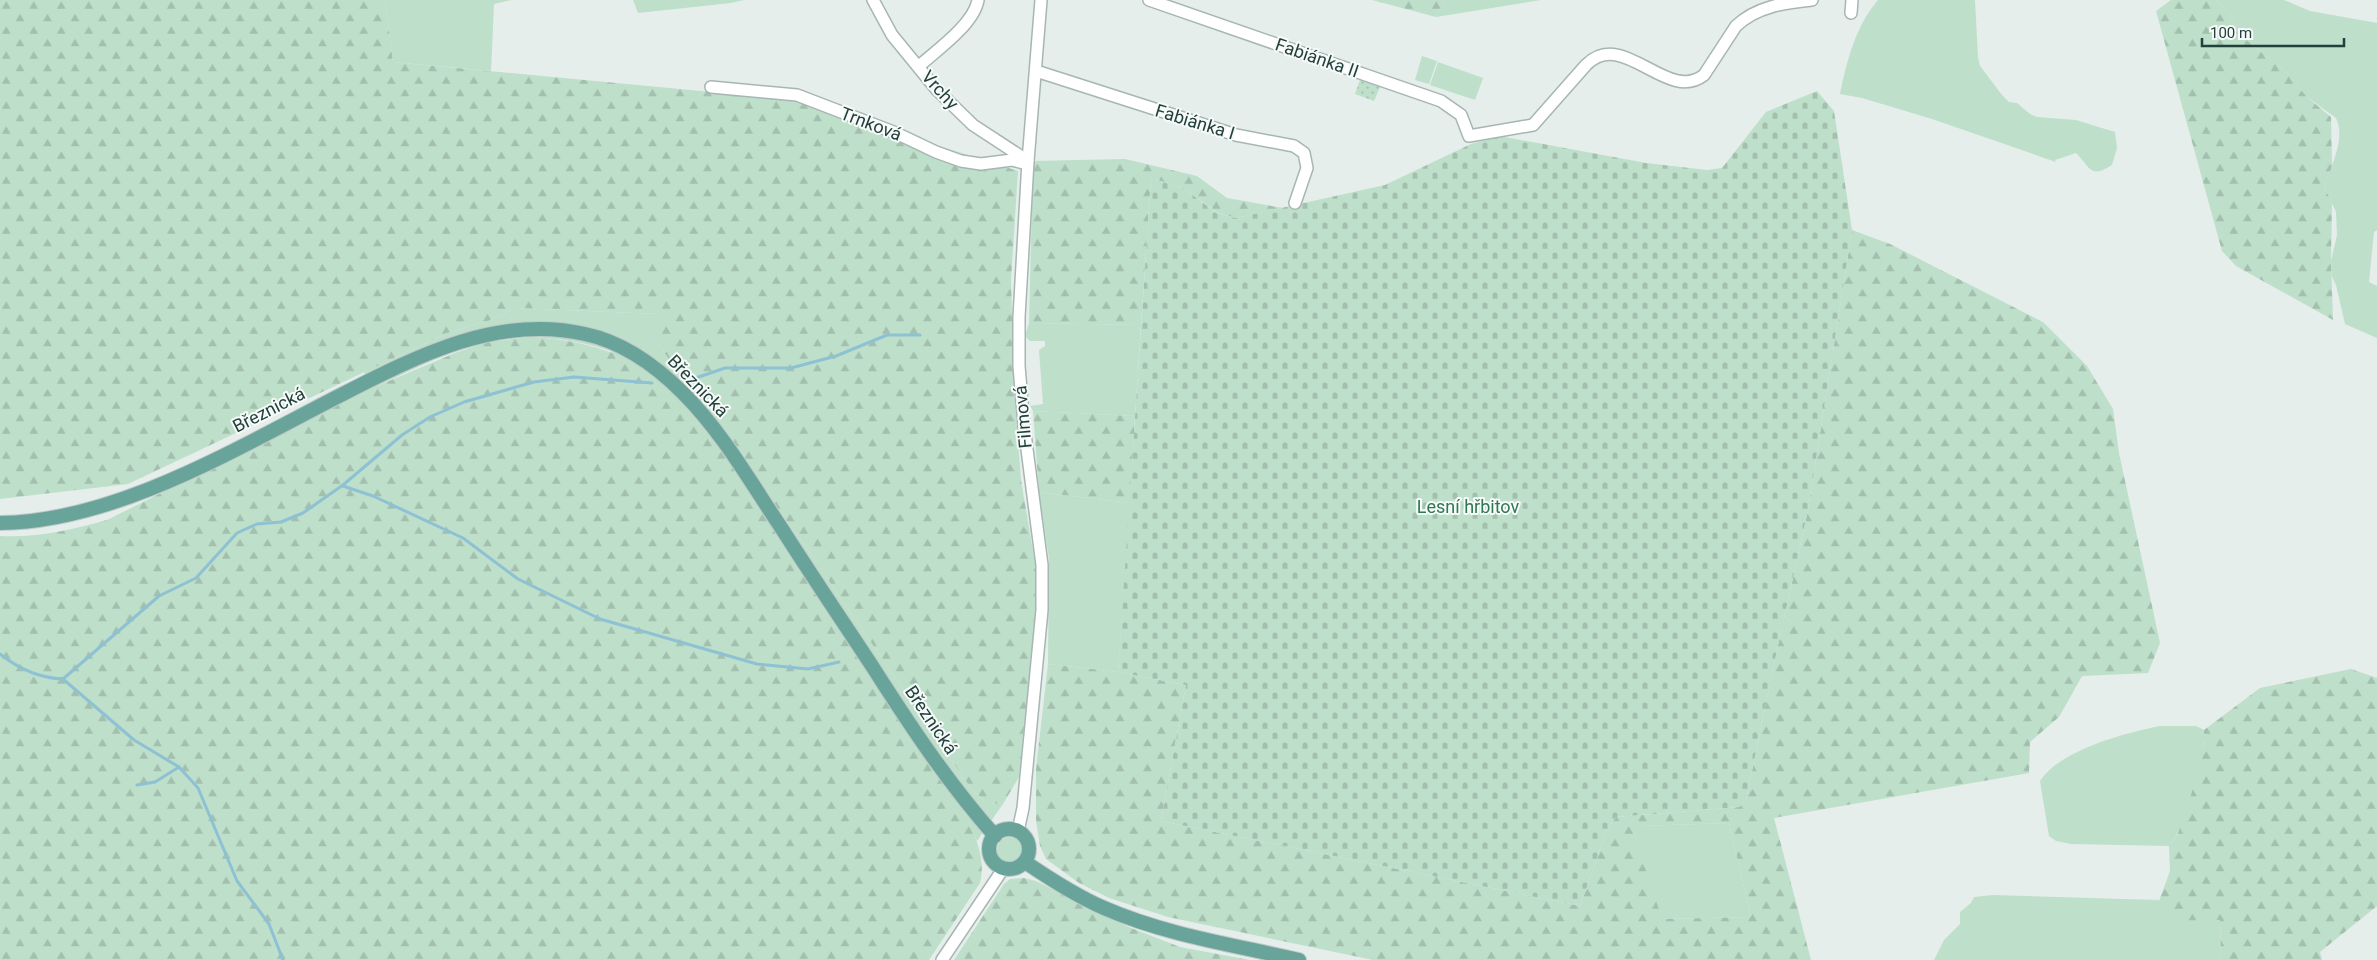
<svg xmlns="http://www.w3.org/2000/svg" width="2377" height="960" font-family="Roboto,sans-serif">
<defs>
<pattern id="forest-firs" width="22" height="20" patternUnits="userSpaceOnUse" patternTransform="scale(1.25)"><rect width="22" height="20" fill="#bedfca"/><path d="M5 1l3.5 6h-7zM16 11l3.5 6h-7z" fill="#a3c0ae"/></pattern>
<pattern id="cemetery-stones" width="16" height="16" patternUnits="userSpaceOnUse" patternTransform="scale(1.25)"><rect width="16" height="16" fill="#bedfca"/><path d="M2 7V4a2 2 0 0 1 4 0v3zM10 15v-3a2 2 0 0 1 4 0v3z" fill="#a3c0ae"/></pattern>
<pattern id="park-dots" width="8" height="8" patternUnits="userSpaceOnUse" patternTransform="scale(1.25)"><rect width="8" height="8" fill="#bedfca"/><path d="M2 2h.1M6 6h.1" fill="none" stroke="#a3c0ae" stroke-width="1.8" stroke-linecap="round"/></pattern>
</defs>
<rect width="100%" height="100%" fill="#e5eeeb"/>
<g fill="#bedfca">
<path d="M385,0H511L494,4L491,71L393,62Z"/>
<path d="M633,0H744L731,3L638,13Z"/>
<path d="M1445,0H1541L1436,17Z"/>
<path d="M1878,0H1975L1978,57L1980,66L2002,95L2009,102L2017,103L2030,114L2037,117L2076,120L2115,132L2117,148L2112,165C2089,180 2090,166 2076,153L2055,160L2056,162L1932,119L1862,98L1840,94C1847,61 1855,27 1878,0Z"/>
<path d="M2216,0H2284L2310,11L2377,23V230L2374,232L2369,282L2377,286V338L2345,324L2336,285L2332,277L2331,261L2337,235L2336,212L2324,186C2331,167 2346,138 2336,118L2307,97L2287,73L2243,37L2229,14Z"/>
<path d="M1422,56L1437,61L1429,84L1415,80Z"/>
<path d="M1438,62L1483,78L1475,100L1430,85Z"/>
<path d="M516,308L658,314V344L807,549L970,787L986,803L1003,804L977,841L966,816L611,351C571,338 528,333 486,342C446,351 407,373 370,389L364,372L447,333L488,321Z"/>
<path d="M1029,323L1141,325L1135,416L1033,411L1030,406L1043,404L1039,350L1045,346V341H1030L1025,336Z"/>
<path d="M1039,492L1130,503L1118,672L1048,664L1049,559Z"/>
<path d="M2160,726H2196L2204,730C2205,765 2190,818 2169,846L2071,844L2056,841L2049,836L2040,781C2060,750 2125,733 2160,726Z"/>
<path d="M1729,823L1751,917L1661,919L1634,833L1639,826Z"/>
<circle cx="1010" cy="850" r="13"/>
<path d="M1993,895L2158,900L2188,920L2220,919L2221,960H1934L1944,940L1960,924V912L1971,903L1974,897Z"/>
</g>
<g fill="url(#forest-firs)" fill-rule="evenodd">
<path d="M0,0H385L393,62L795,100L1018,171L1011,280L1014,389L1021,480L1035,563V619L1019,777L1003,804L986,803L970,787L807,549L658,344V314L516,308L488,321L447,333L128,484L0,499Z"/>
<path d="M1372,0H1445L1436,17Z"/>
<path d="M2171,0H2216L2229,14L2243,37L2287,73L2307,97L2331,117L2332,166L2324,186L2332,203L2331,261L2333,320L2236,266L2222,251L2156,11Z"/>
<path d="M1125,159L1197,176L1227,198L1283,208L1236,218L1218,213L1183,188L1151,178L1141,325L1029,323L1033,161Z"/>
<path d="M1852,230L1890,244L2043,322L2087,366L2113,409L2119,453L2160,643L2148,673L2082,676L2059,717L2030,742L2029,773L1774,818L1811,960H1373L1168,917L1109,898L1079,883L1046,859L1040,846L1036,820V769L1048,664L1118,672L1186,685L1161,821L1580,906L1607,830L1616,817L1739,807L1746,800L1777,650L1808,510ZM1729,823L1751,917L1662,919L1634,833L1640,826Z"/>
<path d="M531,337C582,340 627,352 667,384C685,398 698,419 711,436C740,476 767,517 794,558C850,645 908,730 966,816C976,837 986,860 980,883L929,960H0V536C36,538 72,530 107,520L370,389L455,353L487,342Z"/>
<path d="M1033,411L1135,416L1130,503L1039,492Z"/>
<path d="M2351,669L2377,678V906L2320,952L2322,960H2221L2220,920C2207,919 2172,924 2164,912C2161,909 2161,904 2159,901L2170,871L2169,846L2178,833L2194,786L2204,743V730L2260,688Z"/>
<path d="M1024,878L1036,881L1131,928L1180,947L1250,960H954L1004,884L1010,879Z"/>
</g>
<path fill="url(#cemetery-stones)" d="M1817,91L1834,111L1852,230L1808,510L1777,650L1746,800L1739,807L1616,817L1607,830L1580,906L1161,821L1186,685L1118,672L1151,178L1183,188L1217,213L1236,218L1385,185L1471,144L1499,136L1646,163L1707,170L1722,168L1766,112Z"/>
<path fill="url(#park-dots)" d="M1360,80L1380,87L1374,101L1355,94Z"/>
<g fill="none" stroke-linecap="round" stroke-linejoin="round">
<g stroke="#8dc1d3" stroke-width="3">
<path d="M687,381L725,368H791L836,356L887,335H920"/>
<path d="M343,486L373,496L463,538L518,579L600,619L757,664L808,669L839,662"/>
<path d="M0,654C19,669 39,678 63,679L159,596L196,578L237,533L257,524L281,522L303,513L343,485L402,435L430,417L464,402L534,382L574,377L652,383"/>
<path d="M63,679L134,740L179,767L198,788L237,881L269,924L283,960"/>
<path d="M137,785L155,782L179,767"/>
</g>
<defs>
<g id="minor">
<path d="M873,0L892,35L937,90L973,125L1028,161"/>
<path d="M1149,0L1441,101L1461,115L1469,136L1533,125L1586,65C1623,27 1667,104 1704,75L1736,26C1757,6 1785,3 1812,0"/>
<path d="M1851,13L1852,0"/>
<path d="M919,66C937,50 974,24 978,0"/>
<path d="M1036,71L1236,135L1294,146L1304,153L1307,168L1295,203"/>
<path d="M711,87L797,95L896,133L936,152L961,161L981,164L1012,160L1027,164"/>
<path d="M1018,831L1023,808L1042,610V565L1024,426L1019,366V317L1028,161L1041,0"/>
<path d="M942,960L1003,869"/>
</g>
<g id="major">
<path d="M0,523C116,522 239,447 341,395C417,356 498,314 585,334C623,342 657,367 683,393C723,433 751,483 782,529C812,576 843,622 874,669C911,727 949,784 995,836"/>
<circle cx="1009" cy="849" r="20"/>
<path d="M1025,862C1050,879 1076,896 1104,908C1166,935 1234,945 1299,960"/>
</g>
</defs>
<use href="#minor" stroke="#a7b6b3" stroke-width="14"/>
<use href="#major" stroke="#c1cac8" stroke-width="16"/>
<use href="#minor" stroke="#fff" stroke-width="11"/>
<use href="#major" stroke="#69a49b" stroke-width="14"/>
</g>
<g text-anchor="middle" stroke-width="4" stroke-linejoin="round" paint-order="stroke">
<g font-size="18" fill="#23403c" stroke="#f6faf8">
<text transform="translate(1317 58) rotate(19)" y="6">Fabiánka II</text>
<text transform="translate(940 90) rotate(48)" y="6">Vrchy</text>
<text transform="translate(1195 122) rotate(17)" y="6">Fabiánka I</text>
<text transform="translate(871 124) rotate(21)" y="6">Trnková</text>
<text transform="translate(698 386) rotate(46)" y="6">Březnická</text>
<text transform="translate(269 410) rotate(-27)" y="6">Březnická</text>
<text transform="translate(1023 417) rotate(-95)" y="6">Filmová</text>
<text transform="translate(931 720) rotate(56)" y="6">Březnická</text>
</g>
<g font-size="18" fill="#2d7852" stroke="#f6faf8">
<text x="1468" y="513">Lesní hřbitov</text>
</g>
</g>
<path d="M2202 38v8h142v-8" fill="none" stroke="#23403c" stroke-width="2.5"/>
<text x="2210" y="38" font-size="15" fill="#23403c" stroke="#f6faf8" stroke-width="4" paint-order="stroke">100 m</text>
</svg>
